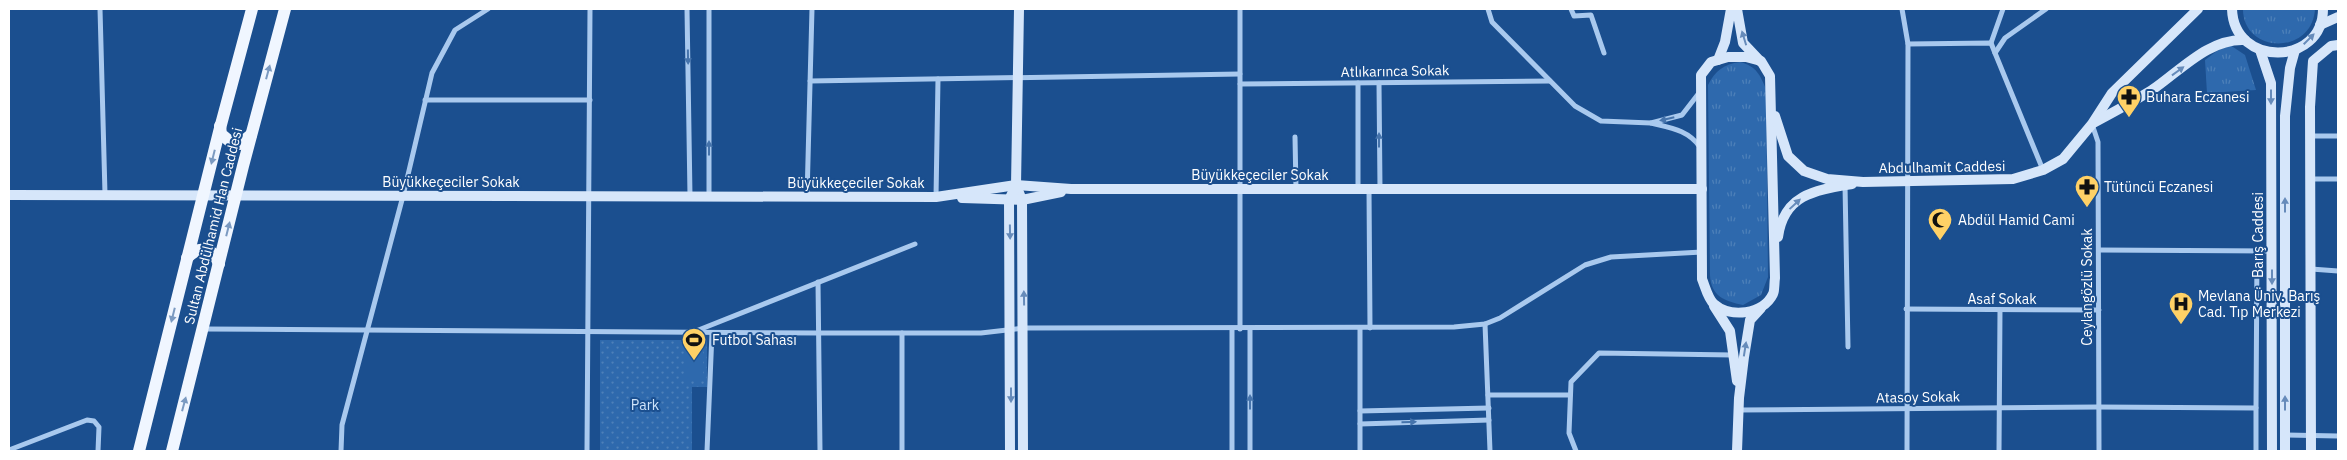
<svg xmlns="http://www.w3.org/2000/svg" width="2347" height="460" font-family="'IBM Plex Sans',sans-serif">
<defs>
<pattern id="grass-tufts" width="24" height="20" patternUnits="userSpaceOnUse" patternTransform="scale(1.25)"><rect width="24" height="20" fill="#2e69ad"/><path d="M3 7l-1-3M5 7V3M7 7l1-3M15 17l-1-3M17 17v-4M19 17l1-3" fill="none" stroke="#4d80b9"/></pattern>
<pattern id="park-dots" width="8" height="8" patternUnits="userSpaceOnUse" patternTransform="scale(1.25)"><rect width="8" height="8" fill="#2e69ad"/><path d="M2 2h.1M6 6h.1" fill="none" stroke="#4d80b9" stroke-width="1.8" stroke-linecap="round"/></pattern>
</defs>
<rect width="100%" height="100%" fill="#1b4f8f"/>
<g fill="url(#grass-tufts)">
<path d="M2243,9H2315C2312,56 2243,54 2243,9Z"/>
<path d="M2230,45L2245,55L2256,90L2207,93L2205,60L2217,51Z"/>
<path d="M1740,62C1756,66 1760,75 1766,89L1768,277L1761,295L1743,305C1724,301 1711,296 1710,275L1708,85C1715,71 1724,64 1740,62Z"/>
</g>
<path fill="url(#park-dots)" d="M600,340H707V387H692V451H600Z"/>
<path fill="#2e69ad" d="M703,342V380H685V343Z"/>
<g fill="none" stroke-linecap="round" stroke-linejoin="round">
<g stroke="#a9c9ee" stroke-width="5">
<path d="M100,9L105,194"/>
<path d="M687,9L690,196"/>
<path d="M1240,9V329"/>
<path d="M1488,9L1492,22L1575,106L1601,121L1651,123"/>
<path d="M1571,9L1574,16L1591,15L1604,53"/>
<path d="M1902,9L1908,44L1907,451"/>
<path d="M1991,43L2003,9"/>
<path d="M1908,44L1991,43L1995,53"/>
<path d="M810,81L1240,74"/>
<path d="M1379,83L1380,189"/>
<path d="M1240,84L1550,81"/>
<path d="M1699,93L1682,115L1651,123C1671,128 1688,130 1700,147"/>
<path d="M425,100H590"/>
<path d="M2092,124L2098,142L2099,451"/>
<path d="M2310,136H2338"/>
<path d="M1295,137L1296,189"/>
<path d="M2043,170L1995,53L2005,38L2046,9"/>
<path d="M2311,179H2338"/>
<path d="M1845,185L1848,347"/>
<path d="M1358,189V83"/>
<path d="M1369,189L1370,328"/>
<path d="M709,196V9"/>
<path d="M807,197L812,9"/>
<path d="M936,197L938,79"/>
<path d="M2099,250L2271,251"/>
<path d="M2311,269L2338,271"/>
<path d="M818,282L820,451"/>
<path d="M1906,309L2099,310"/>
<path d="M1485,324L1490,451"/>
<path d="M204,329L819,333H981L1024,328L1454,327L1485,324L1500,318L1585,265L1611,257L1702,252"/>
<path d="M1250,329V451"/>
<path d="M696,331L915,244"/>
<path d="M1488,395H1570"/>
<path d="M2256,408V451"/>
<path d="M1739,410L2098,407L2256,408L2257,251"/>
<path d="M1360,411L1489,408"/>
<path d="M1360,424L1489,420"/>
<path d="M2285,435L2338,436"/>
<path d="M9,450L87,420L94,421L99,427L98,451"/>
<path d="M341,451L342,425L403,196L432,73L455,30L488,9"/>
<path d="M587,451L590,9"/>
<path d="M707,451L712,333"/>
<path d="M902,451V333"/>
<path d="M1232,451V329"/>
<path d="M1360,451V328"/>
<path d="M1576,451L1569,433L1571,382L1599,353L1733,355"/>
<path d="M1999,451L2000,310"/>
</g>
<g stroke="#d6e6fa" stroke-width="10">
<path d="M1019,9L1016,185L1022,200L1023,451"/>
<path d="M1737,9L1743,43L1760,61"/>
<path d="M2232,9C2234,68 2323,66 2323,9"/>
<path d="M2320,25L2338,17"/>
<path d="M2260,50L2271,83L2272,451"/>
<path d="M1728,57H1746L1761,61L1770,76L1775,278C1774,283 1775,290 1773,294C1763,315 1730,318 1714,304C1708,299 1705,286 1702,279L1701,75L1711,62Z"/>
<path d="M1718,60L1725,42L1731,9"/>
<path d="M1775,116L1788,156L1804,171L1827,179L1863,182L2013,179L2043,170L2063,159L2092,124L2112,93L2198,9"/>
<path d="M2095,122C2114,112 2134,101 2152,90C2180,71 2209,38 2245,40"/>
<path d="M9,195L936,197L1016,185L1071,189H1702"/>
<path d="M962,198L1022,200L1061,192"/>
<path d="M1778,237C1784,194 1816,190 1852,184"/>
<path d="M1714,306L1730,331L1737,381"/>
<path d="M1010,451L1009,200L1016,185"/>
<path d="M1737,451L1739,398L1744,357L1750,320L1761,308"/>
<path d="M2285,451V116L2290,68L2295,50"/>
<path d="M2311,451L2310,107L2313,61L2331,46L2338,45"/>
</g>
<g stroke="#f0f6ff" stroke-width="12">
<path d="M220,126L221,134L233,144H240L251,135"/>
<path d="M187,258C199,245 213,247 219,264"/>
<path d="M139,451L219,132L252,9"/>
<path d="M172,451L243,166L285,9"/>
</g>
</g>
<defs><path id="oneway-solid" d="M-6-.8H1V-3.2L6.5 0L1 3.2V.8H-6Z" transform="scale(1.25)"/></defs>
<g fill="#668bba">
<use href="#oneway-solid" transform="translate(1744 38) rotate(-107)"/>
<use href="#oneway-solid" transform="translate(2309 39) rotate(-45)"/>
<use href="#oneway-solid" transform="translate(2178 71) rotate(-36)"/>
<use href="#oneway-solid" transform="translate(2271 97) rotate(90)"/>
<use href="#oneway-solid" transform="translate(1795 204) rotate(-43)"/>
<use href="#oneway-solid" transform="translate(2285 205) rotate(-90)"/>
<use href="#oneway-solid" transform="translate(1010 232) rotate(89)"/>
<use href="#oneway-solid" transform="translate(2272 277) rotate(90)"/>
<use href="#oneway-solid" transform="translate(1024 298) rotate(-91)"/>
<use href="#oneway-solid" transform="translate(1745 349) rotate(-81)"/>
<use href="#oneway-solid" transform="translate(1011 395) rotate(90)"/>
<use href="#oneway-solid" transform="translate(2285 403) rotate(-90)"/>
</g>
<g fill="#4674ac">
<use href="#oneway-solid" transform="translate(688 57) rotate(89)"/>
<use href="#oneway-solid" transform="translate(1667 119) rotate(167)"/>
<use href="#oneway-solid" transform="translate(1379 140) rotate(-90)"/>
<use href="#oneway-solid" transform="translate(709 148) rotate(-90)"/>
<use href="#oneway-solid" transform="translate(1250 402) rotate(-90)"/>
<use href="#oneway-solid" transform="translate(1409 422) rotate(-2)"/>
</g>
<g fill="#7b9ac1">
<use href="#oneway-solid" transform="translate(268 72) rotate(-75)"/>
<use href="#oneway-solid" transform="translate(213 157) rotate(104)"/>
<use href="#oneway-solid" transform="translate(228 229) rotate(-76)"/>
<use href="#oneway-solid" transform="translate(173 315) rotate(104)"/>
<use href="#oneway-solid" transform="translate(184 404) rotate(-75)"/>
</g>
<defs>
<symbol id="pharmacy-pin" viewBox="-11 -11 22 30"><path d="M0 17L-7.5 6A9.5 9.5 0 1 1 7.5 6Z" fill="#ffd166" stroke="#1b4f8f"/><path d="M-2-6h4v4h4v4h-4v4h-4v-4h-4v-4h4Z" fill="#111"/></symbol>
<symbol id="mosque-pin" viewBox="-11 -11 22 30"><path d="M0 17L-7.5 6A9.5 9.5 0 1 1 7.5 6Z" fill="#ffd166" stroke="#1b4f8f"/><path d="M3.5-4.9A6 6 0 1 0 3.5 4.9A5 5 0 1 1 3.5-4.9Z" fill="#111"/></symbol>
<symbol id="hospital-pin" viewBox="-11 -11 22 30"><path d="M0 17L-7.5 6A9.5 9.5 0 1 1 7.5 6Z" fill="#ffd166" stroke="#1b4f8f"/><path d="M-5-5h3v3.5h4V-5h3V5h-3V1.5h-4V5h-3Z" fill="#111"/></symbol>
<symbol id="stadium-pin" viewBox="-11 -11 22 30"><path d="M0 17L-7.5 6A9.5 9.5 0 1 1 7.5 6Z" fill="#ffd166" stroke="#1b4f8f"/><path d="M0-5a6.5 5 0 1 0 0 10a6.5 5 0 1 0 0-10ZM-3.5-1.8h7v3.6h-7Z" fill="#111"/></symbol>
</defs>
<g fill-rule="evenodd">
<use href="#pharmacy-pin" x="2115" y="83" width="28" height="38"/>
<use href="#pharmacy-pin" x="2073" y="173" width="28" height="38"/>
<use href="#mosque-pin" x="1926" y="206" width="28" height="38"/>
<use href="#hospital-pin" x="2167" y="290" width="28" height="38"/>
<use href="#stadium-pin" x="680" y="326" width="28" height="38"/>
</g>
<g text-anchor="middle" stroke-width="4" stroke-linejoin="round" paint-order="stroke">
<g font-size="14" fill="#fff" stroke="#1b4f8f">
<text transform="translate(1395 71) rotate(-1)" y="5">Atlıkarınca Sokak</text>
<text transform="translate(1942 167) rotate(-1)" y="5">Abdulhamit Caddesi</text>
<text x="1260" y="180">Büyükkeçeciler Sokak</text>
<text x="451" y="187">Büyükkeçeciler Sokak</text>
<text x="856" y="188">Büyükkeçeciler Sokak</text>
<text transform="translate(213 226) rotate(-76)" y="5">Sultan Abdülhamid Han Caddesi</text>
<text transform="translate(2258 235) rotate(-90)" y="5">Barış Caddesi</text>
<text transform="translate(2087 287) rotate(-90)" y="5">Ceylangözlü Sokak</text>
<text x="2002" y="304">Asaf Sokak</text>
<text transform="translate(1918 397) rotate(-1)" y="5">Atasoy Sokak</text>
</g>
<g font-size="14" fill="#fff" stroke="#1b4f8f" text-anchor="start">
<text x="2146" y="102">Buhara Eczanesi</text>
<text x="2104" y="192">Tütüncü Eczanesi</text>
<text x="1958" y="225">Abdül Hamid Cami</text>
<text x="2198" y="301">Mevlana Üniv. Barış<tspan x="2198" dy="16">Cad. Tıp Merkezi</tspan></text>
<text x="712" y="345">Futbol Sahası</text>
</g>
<g font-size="14" fill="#cfe3fa" stroke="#1b4f8f">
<text x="645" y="410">Park</text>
</g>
</g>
<rect width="2347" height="460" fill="none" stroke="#ffffff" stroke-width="20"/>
</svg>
